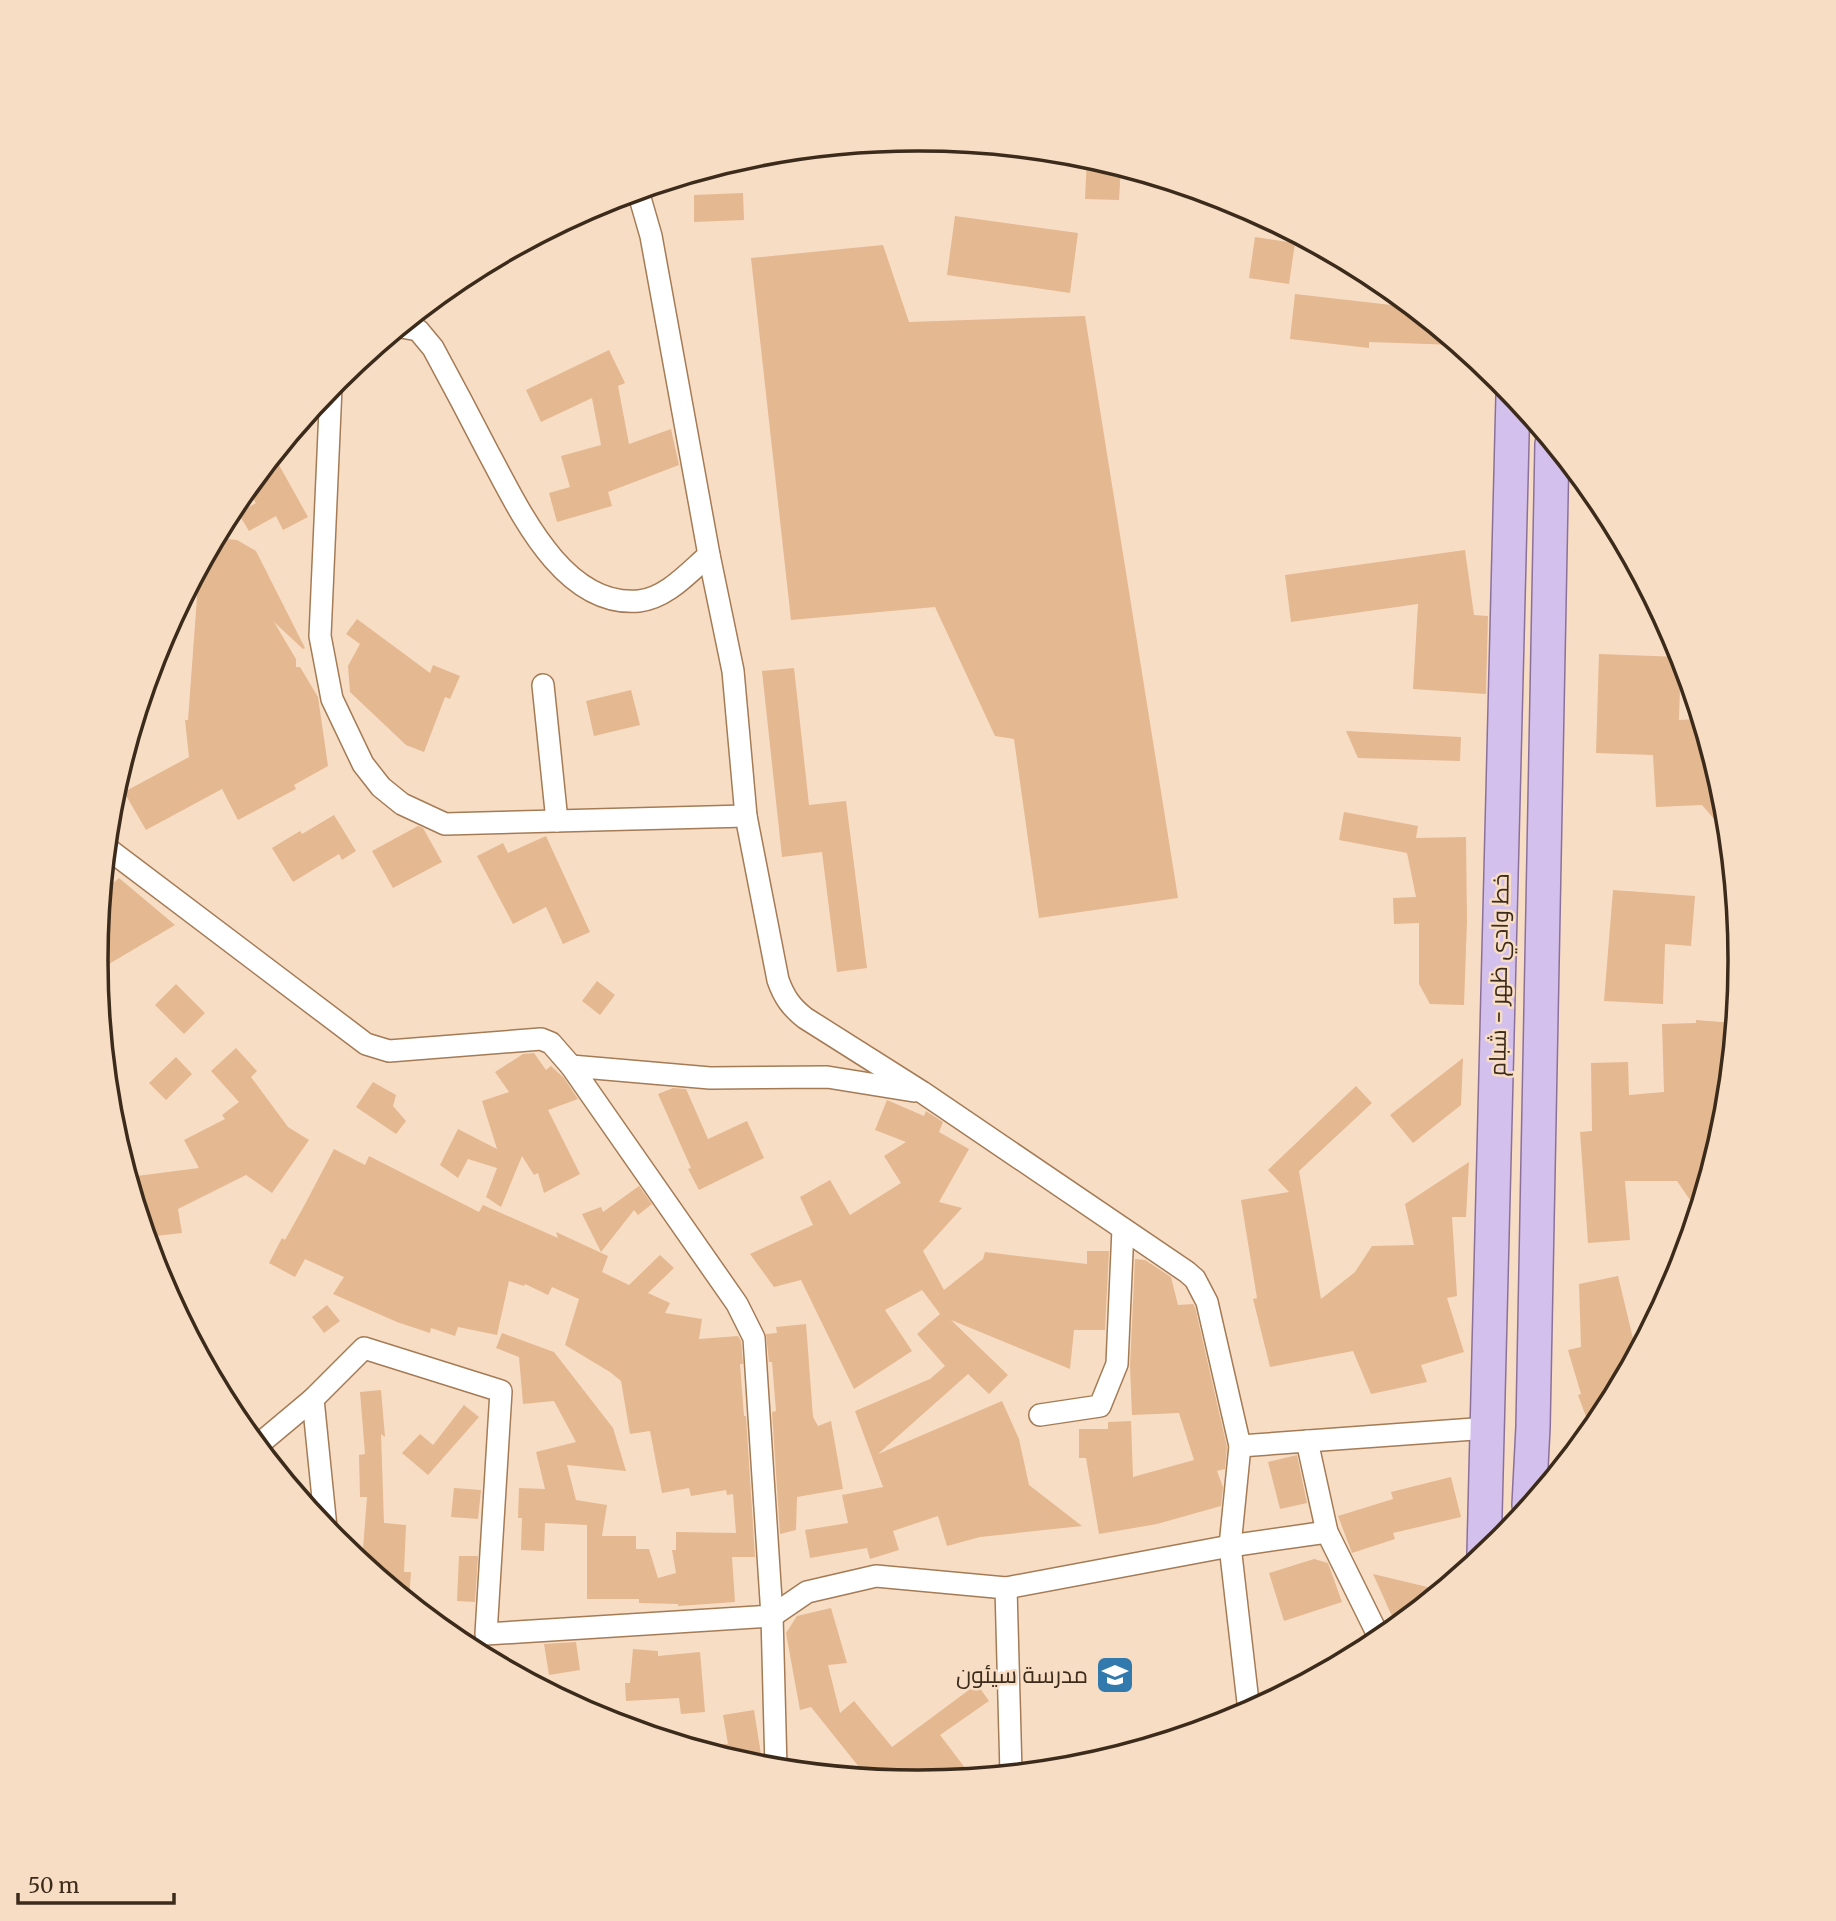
<svg xmlns="http://www.w3.org/2000/svg" width="1836" height="1921" font-family="Merriweather,Cairo,serif">
<rect width="100%" height="100%" fill="#f8ddc5"/>
<g fill="#e4b890">
<path d="M1087,157L1121,167L1119,200L1085,199Z"/>
<path d="M743,193L744,220L694,222V195Z"/>
<path d="M955,216L1078,233L1070,293L947,275Z"/>
<path d="M1255,237L1295,243L1289,284L1249,278Z"/>
<path d="M883,245L909,322L1085,316L1178,898L1039,918L1014,739L995,736L935,607L791,620L751,258Z"/>
<path d="M1295,294L1400,306V298L1457,345L1369,342V348L1290,339Z"/>
<path d="M609,350L625,383L618,386L629,444L671,429L679,465L608,492L612,506L557,522L549,493L570,487L561,456L601,445L592,398L541,422L526,390Z"/>
<path d="M274,456L308,517L283,530L276,516L249,531L238,513L256,503L246,490Z"/>
<path d="M216,538L237,540L256,551L305,648L303,649L274,622L296,659V667H300L318,697L328,766L294,785L296,789L238,820L222,789L146,830L124,792L189,757L185,720H188L199,570Z"/>
<path d="M1465,550L1474,615L1488,616L1486,694L1413,689L1418,604L1291,622L1285,575Z"/>
<path d="M357,619L430,673L433,665L460,676L450,699L445,697L424,752L406,745L350,692L348,666L360,644L346,634Z"/>
<path d="M1599,654L1681,657L1679,720L1699,719L1724,801L1727,834L1702,805L1656,807L1653,755L1596,753Z"/>
<path d="M794,668L809,805L846,801L867,968L837,972L822,852L782,857L762,671Z"/>
<path d="M631,690L640,725L594,736L586,701Z"/>
<path d="M1346,731L1461,737L1460,761L1358,758Z"/>
<path d="M1344,812L1418,826L1416,838L1466,837L1467,921L1464,1005L1430,1004L1419,984V923L1394,924L1393,898L1416,897L1407,853L1339,840Z"/>
<path d="M334,815L356,851L342,860L339,854L293,882L272,848L300,831L302,834Z"/>
<path d="M418,826L423,828L442,862L393,888L372,851Z"/>
<path d="M546,836L590,932L563,944L546,907L513,924L477,856L503,843L508,853Z"/>
<path d="M119,878L175,925L97,971L96,960L103,892Z"/>
<path d="M1613,890L1695,896L1691,946L1665,944L1663,1004L1604,1001Z"/>
<path d="M597,981L615,995L600,1015L582,1001Z"/>
<path d="M176,984L205,1013L184,1034L155,1005Z"/>
<path d="M1696,1020L1734,1023L1724,1121L1697,1210L1677,1181H1625L1630,1240L1588,1243L1580,1132L1592,1131L1591,1063L1628,1062L1629,1095L1664,1092L1662,1024L1696,1023Z"/>
<path d="M236,1048L257,1071L251,1077L288,1127L309,1140L272,1193L246,1175L178,1209L182,1233L147,1237L129,1177L199,1168L184,1140L225,1119L222,1115L239,1102L211,1071Z"/>
<path d="M534,1053L546,1070L551,1066L564,1078L578,1099L548,1110L580,1174L544,1193L538,1173L534,1175L522,1156L501,1207L486,1197L497,1168L468,1159L458,1178L440,1165L458,1129L497,1149L482,1101L509,1092L495,1072L523,1054Z"/>
<path d="M176,1057L192,1074L166,1100L149,1083Z"/>
<path d="M1463,1058L1461,1105L1413,1143L1390,1115Z"/>
<path d="M373,1082L396,1095L393,1106L406,1121L396,1134L356,1107Z"/>
<path d="M1356,1086L1372,1103L1299,1171L1321,1299L1355,1272L1372,1246L1414,1245L1405,1204L1469,1162L1466,1217H1452L1457,1296L1447,1298L1464,1352L1421,1365L1427,1382L1371,1394L1353,1351L1270,1367L1253,1299L1257,1298L1241,1200L1289,1192L1268,1170Z"/>
<path d="M673,1088L686,1089L708,1139L747,1121L764,1158L699,1190L688,1169L691,1168L658,1094Z"/>
<path d="M887,1100L924,1116L926,1111L943,1122L939,1132L969,1149L939,1202L962,1208L923,1251L944,1290L983,1259L985,1252L1087,1264V1251H1109L1105,1330H1074L1070,1369L951,1320L1008,1375L989,1394L968,1374L878,1454L1002,1401L1019,1439L1029,1485L1082,1526L980,1537L947,1546L938,1516L893,1531L899,1550L870,1559L867,1548L810,1558L805,1530L848,1523L842,1495L883,1487L855,1411L930,1379L945,1366L917,1334L940,1314L922,1290L885,1310L912,1351L854,1389L801,1280L774,1287L750,1254L813,1225L800,1197L830,1180L850,1215L901,1183L884,1156L906,1142L875,1130Z"/>
<path d="M334,1149L365,1165L369,1156L479,1212L483,1205L558,1238L556,1232L608,1256L602,1272L629,1285L660,1255L674,1268L648,1293L670,1303L665,1313L702,1319L699,1339L738,1336L741,1341L743,1364H740L744,1416H746L755,1557H732L735,1602L678,1606V1604L639,1603V1599H587V1525L545,1523L544,1551L521,1550L522,1518H518L519,1488L545,1489L536,1452L576,1442L554,1401L523,1404L519,1357L496,1348L502,1333L554,1352L613,1428L626,1471L567,1465L576,1500L607,1505L602,1536H636V1549H649L658,1578L676,1573L672,1550H676V1532L736,1533L733,1494L727,1495L726,1490L691,1496L689,1488L662,1493L650,1431L630,1434L621,1381L610,1372L565,1345L579,1299L552,1287L548,1295L525,1284L524,1286L509,1281L497,1335L458,1327L455,1336L431,1328L430,1333L397,1322L333,1294L344,1277L305,1259L295,1277L269,1263L282,1238L285,1240L304,1206Z"/>
<path d="M639,1186L652,1204L638,1215L634,1210L601,1252L582,1214L601,1207L603,1212Z"/>
<path d="M1135,1259L1145,1260L1171,1277L1178,1305L1193,1304L1195,1307L1227,1447L1225,1469L1217,1471L1223,1487L1221,1506L1157,1524L1099,1534L1086,1458H1079V1429H1108V1422L1131,1421L1133,1477L1194,1460L1179,1413L1132,1415L1130,1366Z"/>
<path d="M1618,1276L1636,1351L1601,1417L1591,1430L1578,1395L1581,1394L1568,1350L1581,1347L1579,1284Z"/>
<path d="M327,1305L340,1321L324,1333L312,1317Z"/>
<path d="M806,1324L813,1417L818,1426L831,1421L843,1489L797,1497L796,1530L780,1534L772,1412L776,1411L772,1362H769L766,1334L777,1333L776,1327Z"/>
<path d="M381,1390L385,1437L381,1434L384,1523L406,1525L404,1572H411L409,1601L362,1562L367,1497H360L359,1455L365,1454L360,1392Z"/>
<path d="M464,1405L479,1417L428,1475L402,1453L420,1434L433,1445Z"/>
<path d="M1297,1455L1307,1503L1280,1509L1268,1462Z"/>
<path d="M1451,1477L1461,1517L1393,1533L1395,1539L1352,1553L1338,1516L1393,1499L1391,1492Z"/>
<path d="M454,1488L481,1490L478,1519L451,1517Z"/>
<path d="M459,1556H478L475,1602L457,1601Z"/>
<path d="M1314,1559L1328,1563L1342,1602L1284,1621L1269,1573Z"/>
<path d="M1373,1574L1440,1590L1399,1624L1391,1614Z"/>
<path d="M831,1608L847,1663L828,1665L840,1713L854,1701L892,1747L977,1684L989,1701L940,1735L972,1777L918,1782L847,1775L859,1767L811,1707L800,1710L786,1633L797,1616Z"/>
<path d="M576,1642L580,1670L549,1675L544,1644Z"/>
<path d="M633,1649L658,1651V1656L700,1652L705,1712L681,1714L679,1698L626,1701L625,1683H630Z"/>
<path d="M754,1710L763,1767L695,1747V1745L728,1744L723,1715Z"/>
</g>
<g fill="none" stroke-linecap="round" stroke-linejoin="round">
<defs>
<g id="street">
<path d="M638,191L651,236L709,555L733,671L746,816L778,980C784,997 791,1007 805,1018L922,1092L1187,1272L1195,1279L1207,1302L1240,1446L1230,1546L1249,1711"/>
<path d="M401,327L418,330L433,348C452,383 470,417 488,452C518,507 562,608 639,601C667,598 689,572 709,555"/>
<path d="M331,387L320,636L332,699L363,764L381,787L402,804L445,824L746,816"/>
<path d="M543,685L557,821"/>
<path d="M107,848L366,1044L389,1051L541,1039L551,1043L571,1066"/>
<path d="M313,1399L326,1528"/>
<path d="M1040,1415L1100,1406L1117,1364L1123,1229"/>
<path d="M1307,1441L1327,1532L1380,1639"/>
<path d="M258,1445L313,1399L364,1348L501,1391L486,1634L772,1616L807,1592L876,1576L1006,1588L1230,1546L1327,1532"/>
<path d="M1240,1446L1488,1428"/>
<path d="M1006,1588L1011,1773"/>
<path d="M776,1768L772,1616L754,1338L737,1304L571,1066L710,1078L827,1077L914,1091"/>
</g>
<g id="primary">
<path d="M1529,1505L1533,1427L1552,444"/>
<path d="M1484,1554L1513,396"/>
</g>
</defs>
<use href="#street" stroke="#a47b55" stroke-width="24"/>
<use href="#primary" stroke="#8b719a" stroke-width="36"/>
<use href="#street" stroke="#fff" stroke-width="21"/>
<use href="#primary" stroke="#d3c0ec" stroke-width="33"/>
</g>
<defs>
<symbol id="school-square" viewBox="-11 -11 22 22"><rect x="-9" y="-9" width="18" height="18" rx="4" fill="#3279ae" stroke="#f8ddc5"/><path d="M0-5L7-2L0 1L-7-2ZM-4 1L0 2.5L4 1V4Q0 6-4 4Z" fill="#fff"/></symbol>
</defs>
<g fill-rule="evenodd">
<use href="#school-square" x="1093" y="1653" width="44" height="44"/>
</g>
<g text-anchor="middle" stroke-width="5" stroke-linejoin="round" paint-order="stroke">
<g font-size="23" fill="#3c2b1b" stroke="#f8ddc5">
<text transform="translate(1499 975) rotate(-89)" y="8">خط وادي ظهر - شبام</text>
</g>
<g font-size="23" fill="#3c2b1b" stroke="#f8ddc5" text-anchor="end">
<text x="1088" y="1683">مدرسة سيئون</text>
</g>
</g>
<path d="M0 0H1836V1921H0ZM917 151H919A809 809 0 0 1 1728 960V961A809 809 0 0 1 919 1770H917A809 809 0 0 1 108 961V960A809 809 0 0 1 917 151Z" fill="#f8ddc5" fill-rule="evenodd"/>
<path fill="none" stroke="#3c2b1b" stroke-width="3.5" d="M917 151H919A809 809 0 0 1 1728 960V961A809 809 0 0 1 919 1770H917A809 809 0 0 1 108 961V960A809 809 0 0 1 917 151Z"/>
<path d="M18 1893v10h156v-10" fill="none" stroke="#3c2b1b" stroke-width="3.5"/>
<text x="28" y="1893" font-size="21" fill="#3c2b1b" stroke="#f8ddc5" stroke-width="5" paint-order="stroke">50 m</text>
</svg>
